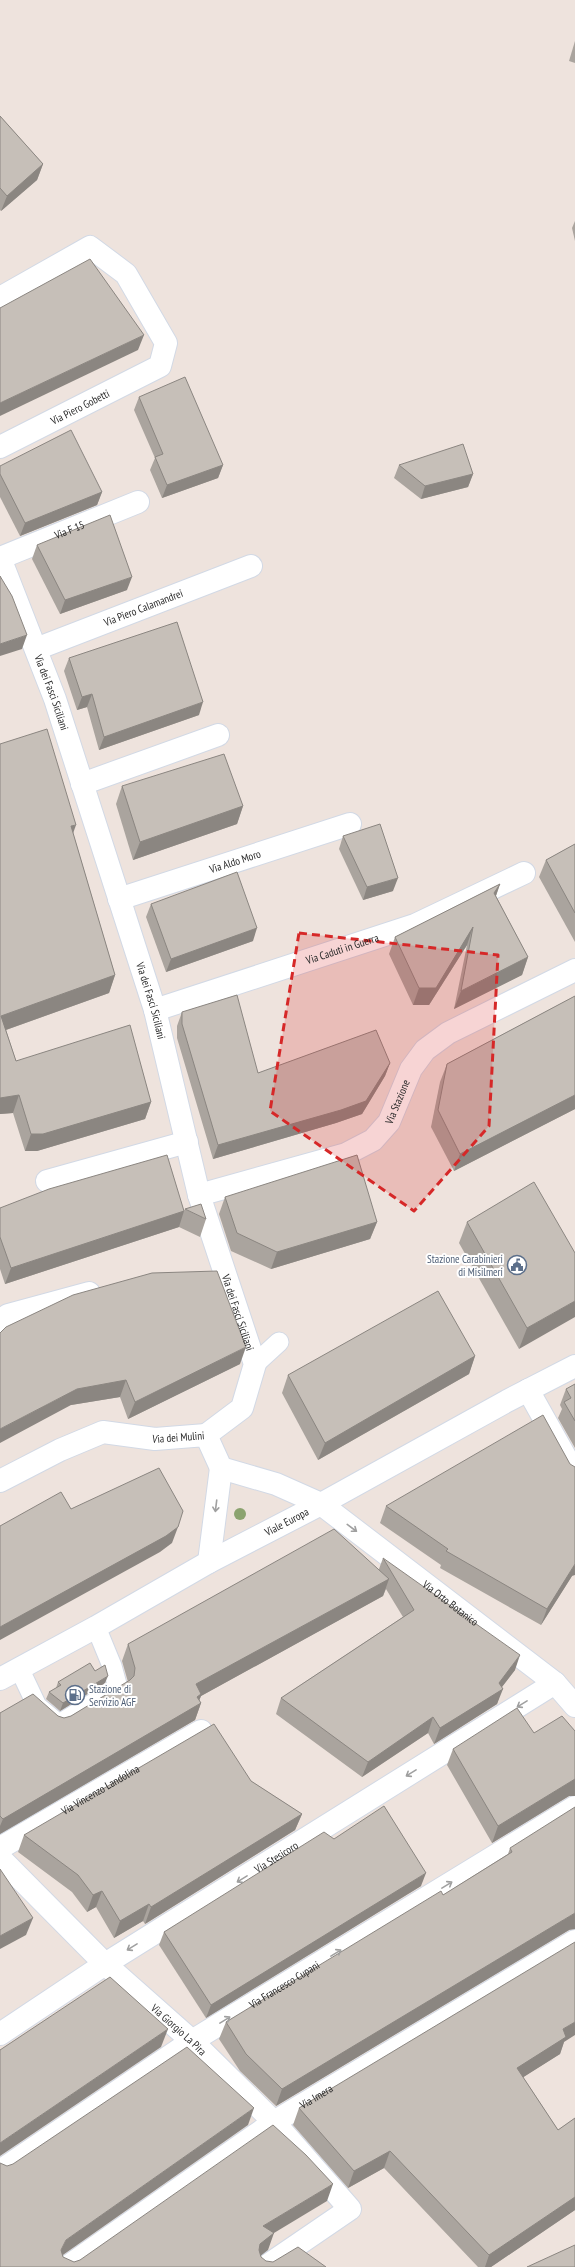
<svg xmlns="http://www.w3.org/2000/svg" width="575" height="2267" font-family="'PT Sans Narrow',sans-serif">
<rect width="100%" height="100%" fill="#eee3dd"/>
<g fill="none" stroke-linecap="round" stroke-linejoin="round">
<defs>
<g id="lane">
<path d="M255,1364L279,1342"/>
<path d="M19,1668L37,1706L59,1724L118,1688L112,1666L96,1627"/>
</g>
<g id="street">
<path d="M0,298L90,247L126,274L166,343L160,366L0,447"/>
<path id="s1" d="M0,558L55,699L155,1010L199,1195L255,1364L242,1408L206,1435"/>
<path id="s2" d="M0,558L138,502"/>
<path id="s3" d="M36,649L251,566"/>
<path d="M82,784L218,735"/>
<path id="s4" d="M119,899L350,824"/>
<path id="s5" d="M155,1010L415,925L524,873"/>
<path d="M47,1181L187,1142"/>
<path id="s6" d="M199,1195L346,1154L373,1140L389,1122L411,1069L425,1050L448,1033L575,970"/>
<path d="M0,1321L8,1315L89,1293"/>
<path d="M528,1390L575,1474"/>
<path id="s7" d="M321,1504L555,1683L575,1706"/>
<path id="s8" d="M0,1848L201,1731"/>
<path id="s9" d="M0,1858L105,1964L192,2041L274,2122L350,2209L265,2267"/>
<path id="s10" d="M0,2034L105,1964L555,1683"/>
<path id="s11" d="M0,2171L192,2041L575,1807"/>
<path id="s12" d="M67,2267L274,2122L575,1941"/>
</g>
<g id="secondary">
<path id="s13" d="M0,1481L60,1450L103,1432L155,1439L206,1435L221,1468L276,1484L321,1504"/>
<path d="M209,1562L221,1468"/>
<path id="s14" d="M0,1679L96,1627L209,1562L321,1504L507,1401L575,1366"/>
</g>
</defs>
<use href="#lane" stroke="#d2d9e5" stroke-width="21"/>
<use href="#street" stroke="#d2d9e5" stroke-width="24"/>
<use href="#secondary" stroke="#d2d9e5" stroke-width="24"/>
<use href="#lane" stroke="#fff" stroke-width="19"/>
<use href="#street" stroke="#fff" stroke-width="22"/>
<use href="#secondary" stroke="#fff" stroke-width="22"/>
</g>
<circle fill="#8ba36f" cx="240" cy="1514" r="6"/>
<g fill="#aaa49e">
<path d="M575,41V63L569,61Z"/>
<path d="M0,116L43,164L37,180L1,211L0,210Z"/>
<path d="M575,221V241L572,228Z"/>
<path d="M139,397L223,465L218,478L162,498L150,470L155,458L134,410Z"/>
<path d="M399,465L473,474L468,487L421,499L394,478Z"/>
<path d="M0,466L102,492L97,505L20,536L0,497Z"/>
<path d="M37,545L127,590L60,614L32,559Z"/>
<path d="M69,658L199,715L99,750L87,707L77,710L64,671Z"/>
<path d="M0,744L73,833L115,975L109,993L6,1030L16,1061L151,1102L145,1119L37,1151H25L13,1113L0,1114Z"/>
<path d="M122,786L243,806L237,824L133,860L116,804Z"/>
<path d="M343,836L393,891L363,900L339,849Z"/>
<path d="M575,844V942L539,877L546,860Z"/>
<path d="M500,884L496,896L528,957L522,975L454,1009L467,945L429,1005H413L389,954L395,937Z"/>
<path d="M151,904L253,941L166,972L146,917Z"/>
<path d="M575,996V1109L454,1171L431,1127L440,1082L447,1064Z"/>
<path d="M182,1012L258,1073L390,1063L385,1076L362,1114L336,1123L213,1159L177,1038V1026Z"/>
<path d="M225,1197L377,1222L370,1239L271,1269L231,1251L219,1214Z"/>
<path d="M0,1208L184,1211L185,1209L206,1219L200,1237L179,1227L5,1284L0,1269Z"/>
<path d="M467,1222L575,1253L519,1349L459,1243Z"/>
<path d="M0,1333L240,1364L128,1419L120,1397L71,1405Z"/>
<path d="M475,1356L469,1374L318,1460L282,1393L288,1375Z"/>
<path d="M575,1384V1448L558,1418L562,1409L560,1405L566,1389Z"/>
<path d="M386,1506L572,1576L541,1625L440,1568L441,1565L380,1523Z"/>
<path d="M383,1558L515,1670L502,1687L497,1704L434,1744L428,1733L362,1777L276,1714L281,1698L403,1617L386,1589L383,1596L201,1696L199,1700L201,1703L195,1720L0,1834V1713L58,1716L64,1718L71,1716L128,1682L122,1661L128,1644L379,1569Z"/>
<path d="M95,1671L105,1683L60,1711L46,1699L49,1692L56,1688L58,1682Z"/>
<path d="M575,1731V1796H569L492,1843L447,1765L453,1749L534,1733Z"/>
<path d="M251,1781L302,1814L295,1830L145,1924L143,1921L114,1938L96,1907L87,1912L72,1892L18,1852L24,1835Z"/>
<path d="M334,1839L421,1886L206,2018L159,1945L164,1932Z"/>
<path d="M510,1848L569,1930L276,2106L240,2071L219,2039L226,2022L443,1895L508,1854Z"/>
<path d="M564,2042L560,2054L523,2077L558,2130L575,2118V2210L491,2267H478L384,2168L348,2188L293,2125L299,2108Z"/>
</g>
<g fill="#8b8681">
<path d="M43,164L37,180L1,211L7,196Z"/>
<path d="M144,335L138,350L0,416V403Z"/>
<path d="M223,465L218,478L162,498L167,485Z"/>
<path d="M473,474L468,487L421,499L425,486Z"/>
<path d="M102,492L97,505L20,536L25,523Z"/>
<path d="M132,577L127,590L60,614L65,600Z"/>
<path d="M27,635L22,649L0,656V644Z"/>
<path d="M92,694L87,707L77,710L82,697Z"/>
<path d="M203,702L199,715L99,750L104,737Z"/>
<path d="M243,806L237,824L133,860L140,842Z"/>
<path d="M76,825L70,842L71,826Z"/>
<path d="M398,878L393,891L363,900L367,887Z"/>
<path d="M500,884L494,901V893Z"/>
<path d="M473,927L467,945L429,1005H413L419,988Z"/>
<path d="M257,928L253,941L166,972L171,959Z"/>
<path d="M528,957L522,975L454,1009L461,991Z"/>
<path d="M115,975L109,993L0,1032L1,1016Z"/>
<path d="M390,1063L385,1076L362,1114L336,1123L213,1159L218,1145Z"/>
<path d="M19,1095L13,1113L0,1114V1098Z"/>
<path d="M575,1095V1109L454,1171L460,1154Z"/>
<path d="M151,1102L145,1119L37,1151H25L31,1134Z"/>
<path d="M184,1211L179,1227L5,1284L11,1268Z"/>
<path d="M377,1222L370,1239L271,1269L277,1252Z"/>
<path d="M575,1301V1317L519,1349L527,1328Z"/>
<path d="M246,1347L240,1364L128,1419L135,1402Z"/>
<path d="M475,1356L469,1374L318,1460L325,1443Z"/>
<path d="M126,1380L120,1397L71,1405L0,1443V1429L77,1389Z"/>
<path d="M178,1527L172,1543L160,1552L0,1640V1627Z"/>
<path d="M575,1564V1575L572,1576L541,1625L547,1609Z"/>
<path d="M389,1579L383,1596L201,1696L197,1706L201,1703L195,1720L0,1834V1826L3,1819L196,1684Z"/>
<path d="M520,1655L515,1670L498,1692L503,1689L497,1704L434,1744L440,1728L499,1683Z"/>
<path d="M108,1676L105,1683L60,1711L63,1703Z"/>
<path d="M433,1717L428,1733L362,1777L368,1762Z"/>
<path d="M575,1779V1796H569L492,1843L498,1826Z"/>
<path d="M302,1814L295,1830L145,1924L151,1907Z"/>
<path d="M426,1873L421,1886L206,2018L211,2005Z"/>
<path d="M102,1891L96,1907L87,1912L93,1895Z"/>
<path d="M149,1904L143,1921L114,1938L120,1921Z"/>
<path d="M575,1913V1929L569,1930L276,2106L282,2089Z"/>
<path d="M33,1918L26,1935L0,1949V1936Z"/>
<path d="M575,2022V2035L564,2042L560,2054L511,2085L517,2068L563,2029Z"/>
<path d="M168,2029L161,2047L0,2156V2143Z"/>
<path d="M254,2108L248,2125L60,2257L61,2250L66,2240Z"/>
<path d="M390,2151L384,2168L348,2188L354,2171Z"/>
<path d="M333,2184L327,2201L274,2233L268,2250L254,2261L263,2226Z"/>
<path d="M575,2197V2210L491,2267H485L489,2255Z"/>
</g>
<g fill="#c6bfb8" stroke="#8b8681">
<path d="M0,116L43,164L7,196L0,188Z"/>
<path d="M90,259L144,335L0,403V308Z"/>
<path d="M185,377L223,465L167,485L155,457L163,454L139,397Z"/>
<path d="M71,430L102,492L25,523L0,474V466Z"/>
<path d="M463,444L473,474L425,486L399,465Z"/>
<path d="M110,515L132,577L65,600L37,545Z"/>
<path d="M0,576L12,596L27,635L0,644Z"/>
<path d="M177,622L203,702L104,737L92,694L82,697L69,658Z"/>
<path d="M47,729L76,825L71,826L115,975L1,1016L16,1061L130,1025L151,1102L43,1134H31L19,1095L0,1098V744Z"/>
<path d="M224,754L243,806L140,842L122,786Z"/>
<path d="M380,824L398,878L367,887L343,836Z"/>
<path d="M575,844V913L546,860Z"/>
<path d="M237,872L257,928L171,959L151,904Z"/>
<path d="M500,884L494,893L528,957L461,991L473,927L436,988H419L395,937Z"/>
<path d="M237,995L258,1073L376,1030L390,1063L366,1101L341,1110L218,1145L182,1024V1012Z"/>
<path d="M575,996V1095L460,1154L438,1110L447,1064Z"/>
<path d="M167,1155L184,1211L11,1268L0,1237V1208L49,1189Z"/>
<path d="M357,1155L377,1222L277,1252L237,1233L225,1197Z"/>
<path d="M534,1182L575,1253V1301L527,1328L467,1222Z"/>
<path d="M201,1204L206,1219L185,1209Z"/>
<path d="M217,1271L246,1347L135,1402L126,1380L77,1389L0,1429V1333L6,1327L73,1295L152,1273Z"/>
<path d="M438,1291L475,1356L325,1443L288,1375Z"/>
<path d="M575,1384V1421L564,1402L571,1398L566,1389Z"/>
<path d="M543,1415L570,1464L575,1467V1564L547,1609L446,1551L448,1549L386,1506Z"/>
<path d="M159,1468L183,1511L178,1527L166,1536L0,1627V1526L61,1492L71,1509Z"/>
<path d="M334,1529L389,1579L196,1684L201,1694L197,1697L201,1703L3,1819L0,1816V1713L33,1694L58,1716L64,1718L71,1716L130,1680L134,1676L135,1668L128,1644Z"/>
<path d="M383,1558L520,1655L499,1683L503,1689L440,1728L433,1717L368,1762L281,1698L414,1610Z"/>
<path d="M90,1663L95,1671L105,1665L108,1676L63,1703L49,1692L61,1685L58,1682Z"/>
<path d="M517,1708L534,1733L562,1716L575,1731V1779L498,1826L453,1749Z"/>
<path d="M214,1724L251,1781L302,1814L151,1907L149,1904L120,1921L102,1891L93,1895L78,1875L24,1835Z"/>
<path d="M384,1806L426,1873L211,2005L164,1932L324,1832L334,1839Z"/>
<path d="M575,1807V1913L282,2089L246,2054L226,2022L441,1891L443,1895L512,1852L510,1848Z"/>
<path d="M0,1869L33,1918L0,1936Z"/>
<path d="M575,1942V2022L563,2029L566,2037L517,2068L558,2130L575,2118V2197L489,2255L390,2151L354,2171L299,2108Z"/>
<path d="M110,1977L168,2029L0,2143V2050Z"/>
<path d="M187,2047L254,2108L66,2240L61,2250L63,2257L74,2262L80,2260L273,2125L306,2155L333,2184L263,2226L274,2233L260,2244L259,2250L261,2257L266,2261L273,2262L298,2247L326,2267H0V2163L7,2166L13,2164Z"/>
<path d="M575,2245V2267H527Z"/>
</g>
<defs><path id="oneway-shaft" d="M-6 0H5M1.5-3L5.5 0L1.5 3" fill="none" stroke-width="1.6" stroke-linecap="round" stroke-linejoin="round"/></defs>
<g stroke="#a0a0a0">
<use href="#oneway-shaft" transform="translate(216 1506) rotate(97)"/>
<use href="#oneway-shaft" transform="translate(352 1528) rotate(37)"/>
<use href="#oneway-shaft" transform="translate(522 1704) rotate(148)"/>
<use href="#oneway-shaft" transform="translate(411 1773) rotate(148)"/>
<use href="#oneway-shaft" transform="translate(242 1879) rotate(148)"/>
<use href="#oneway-shaft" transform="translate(447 1885) rotate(-31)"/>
<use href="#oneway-shaft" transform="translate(132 1947) rotate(148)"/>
<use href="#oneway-shaft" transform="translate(336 1953) rotate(-31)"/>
<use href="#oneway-shaft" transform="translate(225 2020) rotate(-31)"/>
</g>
<path fill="#d62828" fill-opacity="0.2" stroke="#d62828" stroke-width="3" stroke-dasharray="8 5" stroke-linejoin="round" d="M299,933L498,955L489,1126L414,1211L270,1111Z"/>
<defs>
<symbol id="civic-ring" viewBox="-11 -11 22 22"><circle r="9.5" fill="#fff" stroke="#5c6f8a" stroke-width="1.5"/><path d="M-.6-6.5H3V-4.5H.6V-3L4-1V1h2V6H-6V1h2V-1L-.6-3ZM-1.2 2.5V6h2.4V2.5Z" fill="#5c6f8a"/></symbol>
<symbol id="fuel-ring" viewBox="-11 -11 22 22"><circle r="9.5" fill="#fff" stroke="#5c6f8a" stroke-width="1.5"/><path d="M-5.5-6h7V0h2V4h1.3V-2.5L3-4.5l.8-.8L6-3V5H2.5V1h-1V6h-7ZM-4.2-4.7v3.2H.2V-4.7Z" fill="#5c6f8a"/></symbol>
</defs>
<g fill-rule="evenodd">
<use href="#civic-ring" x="506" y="1254" width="22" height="22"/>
<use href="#fuel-ring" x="64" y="1684" width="22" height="22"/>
</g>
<g text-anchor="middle" stroke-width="4" stroke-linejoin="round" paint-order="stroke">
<g font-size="11" fill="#2b2b2b" stroke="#fff">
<text transform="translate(80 407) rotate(-27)" y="4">Via Piero Gobetti</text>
<text dy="4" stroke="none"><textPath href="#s2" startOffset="75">Via F 15</textPath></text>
<text dy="4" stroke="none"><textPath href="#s3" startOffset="115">Via Piero Calamandrei</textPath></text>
<text dy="4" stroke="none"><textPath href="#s1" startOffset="144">Via dei Fasci Siciliani</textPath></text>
<text dy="4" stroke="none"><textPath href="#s4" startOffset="122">Via Aldo Moro</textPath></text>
<text dy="4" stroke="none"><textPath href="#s5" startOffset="197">Via Caduti in Guerra</textPath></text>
<text dy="4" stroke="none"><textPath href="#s1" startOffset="468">Via dei Fasci Siciliani</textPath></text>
<text dy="4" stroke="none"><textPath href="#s6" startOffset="229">Via Stazione</textPath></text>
<text dy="4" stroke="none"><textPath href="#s1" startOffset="792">Via dei Fasci Siciliani</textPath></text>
<text dy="4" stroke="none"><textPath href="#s13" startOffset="190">Via dei Mulini</textPath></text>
<text dy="4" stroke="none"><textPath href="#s14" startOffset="327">Viale Europa</textPath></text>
<text dy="4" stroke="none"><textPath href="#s7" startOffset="163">Via Orto Botanico</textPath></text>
<text dy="4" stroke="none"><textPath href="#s8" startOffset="116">Via Vincenzo Landolina</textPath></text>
<text dy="4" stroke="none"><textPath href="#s10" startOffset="328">Via Stesicoro</textPath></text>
<text dy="4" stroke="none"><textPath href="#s11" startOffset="340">Via Francesco Cupani</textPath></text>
<text dy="4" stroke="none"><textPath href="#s9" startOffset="248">Via Giorgio La Pira</textPath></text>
<text dy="4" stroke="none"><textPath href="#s12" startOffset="302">Via Imera</textPath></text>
</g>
<g font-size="11" fill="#4e5e75" stroke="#fff" text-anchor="end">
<text x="503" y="1263">Stazione Carabinieri<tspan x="503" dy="13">di Misilmeri</tspan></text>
<text x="89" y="1693" text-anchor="start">Stazione di<tspan x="89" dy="13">Servizio AGF</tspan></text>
</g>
</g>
</svg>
